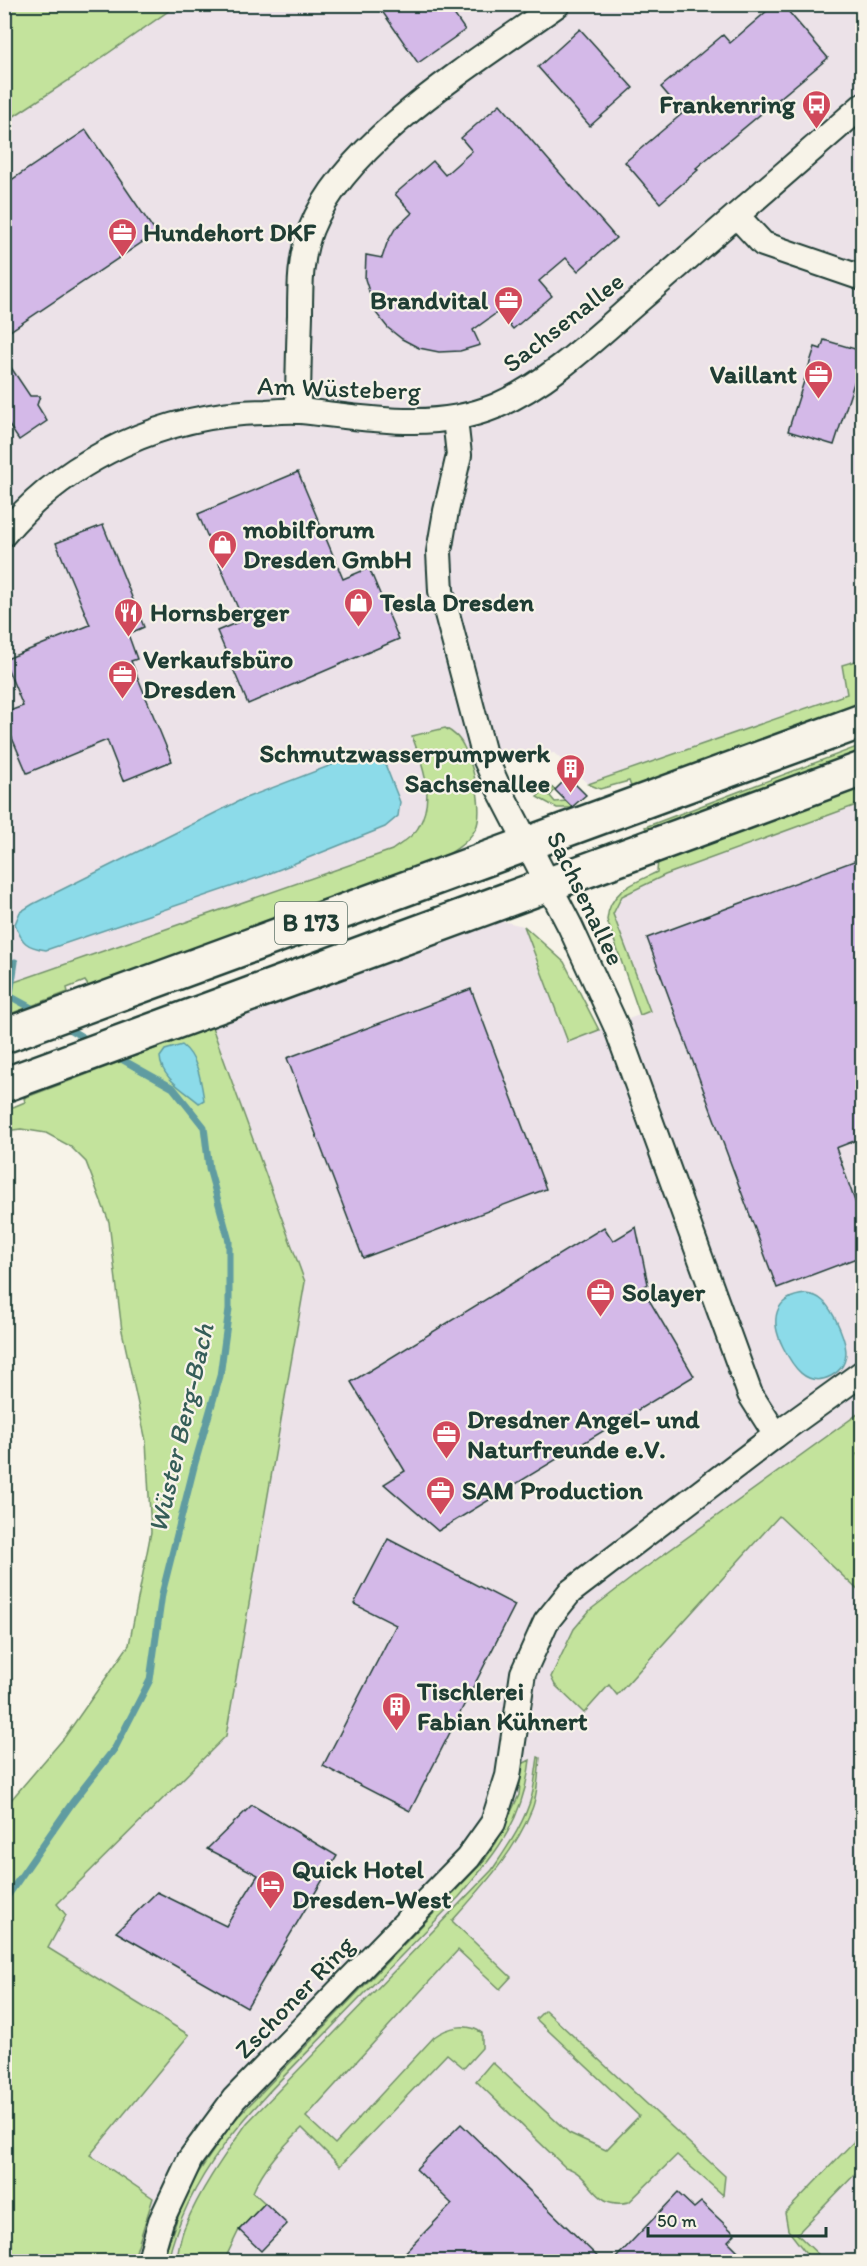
<svg xmlns="http://www.w3.org/2000/svg" width="867" height="2266" font-family="Itim,sans-serif">
<rect width="100%" height="100%" fill="#f7f3e8"/>
<filter id="ink" filterUnits="userSpaceOnUse"><feTurbulence type="fractalNoise" baseFrequency=".0167" numOctaves="2"/><feDisplacementMap in="SourceGraphic" scale="12" xChannelSelector="R" yChannelSelector="G"/><feConvolveMatrix kernelMatrix="1 2 1 2 8 2 1 2 1" color-interpolation-filters="sRGB"/></filter>
<g filter="url(#ink)">
<g fill="#ece2e8">
<path d="M177,5H862V659L842,665L847,693L588,784L554,753L537,755L509,754L470,765L465,747L445,728L413,736L426,773L427,801L418,830L392,850L5,985L4,122L77,75Z"/>
<path d="M862,803V2261L5,2262L51,1909L226,1736L305,1282L212,1027L497,920L524,926L569,1041L650,1011L613,914L622,896L665,875Z"/>
</g>
<g fill="#c3e39c" stroke="#719068" stroke-width="1.5">
<path d="M5,4H177V5L77,75L5,122Z"/>
<path d="M862,659V708L633,792L629,781L600,789L588,784L847,694L842,665Z"/>
<path d="M445,728C453,732 460,738 464,747C473,764 484,810 476,828C468,844 449,854 434,862L91,990L85,981L67,988L68,992L5,1016L4,984L6,985L392,850C400,844 413,837 418,828C436,798 423,766 412,736Z"/>
<path d="M862,745V754L648,834L645,827Z"/>
<path d="M862,783V803L665,875L622,896L613,914L650,1011L640,1015L607,920C609,891 634,883 657,872L658,859Z"/>
<path d="M549,785L555,790L550,796L555,802L566,801L573,808H557L537,797Z"/>
<path d="M524,926L564,962L599,1030L568,1042Z"/>
<path d="M212,1027L305,1282L226,1736L57,1904L66,1915L48,1948L189,2035L90,2155L153,2198L133,2261H5V1807L64,1738L129,1645L151,1532L146,1441L122,1331L109,1222L86,1162L70,1146L46,1133L21,1129L5,1131L4,1106L6,1110L25,1102L24,1098Z"/>
<path d="M862,1411V1451L857,1454L862,1463V1594L779,1516L617,1695L609,1685L584,1713L555,1685L551,1677L574,1629L590,1610L638,1573Z"/>
<path d="M538,1757L540,1758C538,1774 538,1794 532,1809C515,1852 483,1886 452,1921L511,1977L500,1989L458,1950L306,2117L335,2144L434,2037C448,2027 467,2022 482,2033V2048L464,2068L447,2054L340,2166L302,2128C282,2148 264,2166 253,2192L265,2203L239,2230L224,2261L176,2262C179,2250 180,2237 185,2226C201,2188 224,2156 247,2123L492,1870C508,1846 525,1822 532,1795C535,1783 536,1769 538,1757Z"/>
<path d="M530,1760C523,1822 497,1851 459,1897C416,1940 374,1984 331,2028C265,2096 189,2165 168,2261L162,2262L181,2208L194,2179L232,2123L483,1862L496,1843L519,1795L522,1764Z"/>
<path d="M545,2010L725,2176L723,2195L677,2155L629,2202C592,2210 594,2175 565,2167L476,2081L492,2062L569,2133L606,2150L639,2116L536,2019Z"/>
<path d="M862,2133V2167L797,2234L825,2261H812L788,2230L785,2213Z"/>
</g>
<g fill="#8cdbe9" stroke="#609ca1" stroke-width="1.5">
<path d="M372,754L385,764L400,802L398,816L385,827L263,876L46,950C26,947 22,943 15,924L20,912L33,904L243,799L355,756Z"/>
<path d="M182,1045C198,1057 201,1081 204,1100L199,1103C184,1090 161,1078 160,1057L165,1050Z"/>
<path d="M806,1294C813,1295 818,1296 823,1301C829,1306 832,1313 836,1320C845,1339 855,1363 831,1376C806,1389 792,1365 783,1347C770,1321 773,1297 806,1294Z"/>
</g>
<g fill="none" stroke-linecap="round" stroke-linejoin="round">
<g stroke="#609ca1" stroke-width="7">
<path d="M4,993L39,1012"/>
<path d="M10,995L15,962"/>
<path d="M62,1025L91,1042"/>
<path d="M4,1901L72,1803L115,1748L150,1680L162,1594L195,1463L220,1376L229,1309V1241L209,1168L204,1127L173,1088L114,1055"/>
</g>
</g>
<g fill="#d4b9e8" stroke="#1f3d34" stroke-width="1.5">
<path d="M377,4H447L465,30L418,63Z"/>
<path d="M775,4H782L828,58L696,168L698,170L660,203L625,162L683,113L661,87L723,35L730,43Z"/>
<path d="M580,29L633,88L590,126L538,67Z"/>
<path d="M500,104L616,238L578,271L566,258L539,281L552,296L513,329L498,312L473,330L480,345L460,351L439,352L419,348L402,339L388,328L376,313L365,279L366,255L382,258L387,243L395,229L412,213L395,194L433,161L445,175L472,151L461,138Z"/>
<path d="M86,130L156,233L4,335V185Z"/>
<path d="M824,340L862,351V382L855,380L834,445L788,431L815,347L821,349Z"/>
<path d="M4,357L30,396H40L37,405L47,421L19,440L4,418Z"/>
<path d="M298,472L343,579L369,568L399,639L248,704L217,631L243,620L198,514Z"/>
<path d="M103,525L144,627L128,634L137,659L131,661L172,761L123,781L107,740L27,773L4,719V713L23,706L4,660L90,625L56,543Z"/>
<path d="M568,777L586,795L572,807L555,790Z"/>
<path d="M862,858V1138L836,1148L862,1221V1256L777,1288L647,938Z"/>
<path d="M471,989L546,1189L363,1258L287,1058Z"/>
<path d="M604,1227L613,1241L636,1227L648,1284L642,1288L694,1376L438,1531L384,1484L405,1471L351,1382Z"/>
<path d="M388,1539L515,1605L410,1811L323,1766L396,1625L354,1604Z"/>
<path d="M252,1805L337,1856L247,2007L116,1932L157,1892L226,1926L258,1875L207,1849Z"/>
<path d="M461,2124L603,2262H396L452,2204L416,2169Z"/>
<path d="M678,2193L694,2208L701,2202L735,2234L728,2241L749,2262H612Z"/>
<path d="M265,2203L287,2224L261,2251L239,2230Z"/>
</g>
<g fill="none" stroke-linecap="round" stroke-linejoin="round">
<defs>
<g id="street">
<path d="M737,216L763,244L862,278"/>
<path d="M298,411C298,379 299,347 300,315C300,286 300,257 311,229C346,140 481,59 558,4"/>
<path d="M455,419L459,455L446,511L439,552L441,591L485,758L498,787L570,926L616,1026L750,1394L776,1435"/>
<path d="M4,534C68,457 167,413 266,412C278,411 290,410 301,411C366,418 433,432 496,406C553,381 598,335 645,295C718,232 790,169 862,106"/>
<path d="M149,2262L161,2221L190,2159L234,2099L468,1858L493,1823L508,1776L523,1673L546,1622L570,1592L776,1435L862,1373"/>
</g>
<g id="primary">
<path d="M4,1036L862,721"/>
<path d="M4,1085L862,769"/>
</g>
</defs>
<use href="#street" stroke="#1f3d34" stroke-width="28"/>
<use href="#primary" stroke="#1f3d34" stroke-width="38"/>
<use href="#street" stroke="#f7f3e8" stroke-width="24"/>
<use href="#primary" stroke="#f7f3e8" stroke-width="33"/>
</g>
</g>
<defs>
<symbol id="bus-pin" viewBox="-11 -11 22 30"><path d="M0 17L-7.5 6A9.5 9.5 0 1 1 7.5 6Z" fill="#d1495b" stroke="#f7f3e8"/><path d="M-5-6H5V4H4V6H2V4H-2V6H-4V4H-5ZM-3.5-4V0h7V-4ZM-3.5 1.2v1.5H-2V1.2ZM2 1.2v1.5H3.5V1.2Z" fill="#fff"/></symbol>
<symbol id="office-pin" viewBox="-11 -11 22 30"><path d="M0 17L-7.5 6A9.5 9.5 0 1 1 7.5 6Z" fill="#d1495b" stroke="#f7f3e8"/><path d="M-6-3h4V-5.5h4V-3h4V5H-6ZM-1-4.5V-3h2v-1.5ZM-6 0V1H6V0Z" fill="#fff"/></symbol>
<symbol id="shop-pin" viewBox="-11 -11 22 30"><path d="M0 17L-7.5 6A9.5 9.5 0 1 1 7.5 6Z" fill="#d1495b" stroke="#f7f3e8"/><path d="M-5-2.5h2.3a2.7 3.5 0 0 1 5.4 0H5L5.5 6h-11ZM-1.5-2.5h3a1.5 2.3 0 0 0-3 0Z" fill="#fff"/></symbol>
<symbol id="restaurant-pin" viewBox="-11 -11 22 30"><path d="M0 17L-7.5 6A9.5 9.5 0 1 1 7.5 6Z" fill="#d1495b" stroke="#f7f3e8"/><path d="M-5-6h1v4h1v-4h1v4h1v-4h1v5L-1.5 .5V6h-2V.5L-5-1ZM5-6V6H3V1.5H1.5Q1.5-4 5-6Z" fill="#fff"/></symbol>
<symbol id="building-pin" viewBox="-11 -11 22 30"><path d="M0 17L-7.5 6A9.5 9.5 0 1 1 7.5 6Z" fill="#d1495b" stroke="#f7f3e8"/><path d="M-4-6H4V6H1V3H-1V6H-4ZM-2.5-4.3h1.7v1.8h-1.7ZM.8-4.3h1.7v1.8H.8ZM-2.5-1h1.7V.8h-1.7ZM.8-1h1.7V.8H.8Z" fill="#fff"/></symbol>
<symbol id="hotel-pin" viewBox="-11 -11 22 30"><path d="M0 17L-7.5 6A9.5 9.5 0 1 1 7.5 6Z" fill="#d1495b" stroke="#f7f3e8"/><path d="M-6-4.5h1.5V1H6V5H4.5V3h-9V5H-6ZM-4 0a1.8 1.8 0 1 1 3.6 0ZM.5 0V-2.5h3Q6-2.5 6 0Z" fill="#fff"/></symbol>
</defs>
<g fill-rule="evenodd">
<use href="#bus-pin" x="800" y="88" width="33" height="45"/>
<use href="#office-pin" x="106" y="216" width="33" height="45"/>
<use href="#office-pin" x="492" y="284" width="33" height="45"/>
<use href="#office-pin" x="802" y="358" width="33" height="45"/>
<use href="#shop-pin" x="206" y="528" width="33" height="45"/>
<use href="#shop-pin" x="342" y="586" width="33" height="45"/>
<use href="#restaurant-pin" x="112" y="596" width="33" height="45"/>
<use href="#office-pin" x="106" y="658" width="33" height="45"/>
<use href="#building-pin" x="554" y="752" width="33" height="45"/>
<use href="#office-pin" x="584" y="1276" width="33" height="45"/>
<use href="#office-pin" x="430" y="1418" width="33" height="45"/>
<use href="#office-pin" x="424" y="1474" width="33" height="45"/>
<use href="#building-pin" x="380" y="1690" width="33" height="45"/>
<use href="#hotel-pin" x="254" y="1868" width="33" height="45"/>
</g>
<g text-anchor="middle" stroke-width="4.5" stroke-linejoin="round" paint-order="stroke">
<rect fill="#f7f3e8" stroke="#60746a" stroke-width="1.5" x="275" y="902" width="72" height="42" rx="4.5"/>
<g font-size="24" font-weight="bold" fill="#1f3d34">
<text x="311" y="931">B 173</text>
</g>
<g font-size="26" font-weight="bold" fill="#1f3d34" stroke="#f7f3e8" text-anchor="start">
<text x="795" y="113" text-anchor="end">Frankenring</text>
<text x="143" y="241">Hundehort DKF</text>
<text x="488" y="309" text-anchor="end">Brandvital</text>
<text x="797" y="383" text-anchor="end">Vaillant</text>
<text x="243" y="538">mobilforum<tspan x="243" dy="30">Dresden GmbH</tspan></text>
<text x="380" y="611">Tesla Dresden</text>
<text x="150" y="621">Hornsberger</text>
<text x="143" y="668">Verkaufsbüro<tspan x="143" dy="30">Dresden</tspan></text>
<text x="550" y="762" text-anchor="end">Schmutzwasserpumpwerk<tspan x="550" dy="30">Sachsenallee</tspan></text>
<text x="622" y="1301">Solayer</text>
<text x="467" y="1428">Dresdner Angel- und<tspan x="467" dy="30">Naturfreunde e.V.</tspan></text>
<text x="462" y="1499">SAM Production</text>
<text x="417" y="1700">Tischlerei<tspan x="417" dy="30">Fabian Kühnert</tspan></text>
<text x="292" y="1878">Quick Hotel<tspan x="292" dy="30">Dresden-West</tspan></text>
</g>
<g font-size="26" fill="#1f3d34" stroke="#f7f3e8">
<text transform="translate(563 322) rotate(-38)" y="9">Sachsenallee</text>
<text transform="translate(339 388) rotate(2)" y="9">Am Wüsteberg</text>
<text transform="translate(586 898) rotate(64)" y="9">Sachsenallee</text>
<text transform="translate(294 1997) rotate(-46)" y="9">Zschoner Ring</text>
</g>
<g font-size="27" font-style="italic" fill="#355d58" stroke="#f7f3e8">
<text transform="translate(181 1428) rotate(-77)" y="9">Wüster Berg-Bach</text>
</g>
</g>
<rect width="867" height="2266" fill="none" stroke="#f7f3e8" stroke-width="24"/>
<rect x="12" y="12" width="843" height="2242" fill="none" stroke="#1f3d34" stroke-width="2" filter="url(#ink)"/>
<path d="M648 2227v9h178v-9" fill="none" stroke="#1f3d34" stroke-width="3"/>
<text x="657" y="2227" font-size="18" fill="#1f3d34" stroke="#f7f3e8" stroke-width="4.5" paint-order="stroke">50 m</text>
</svg>
